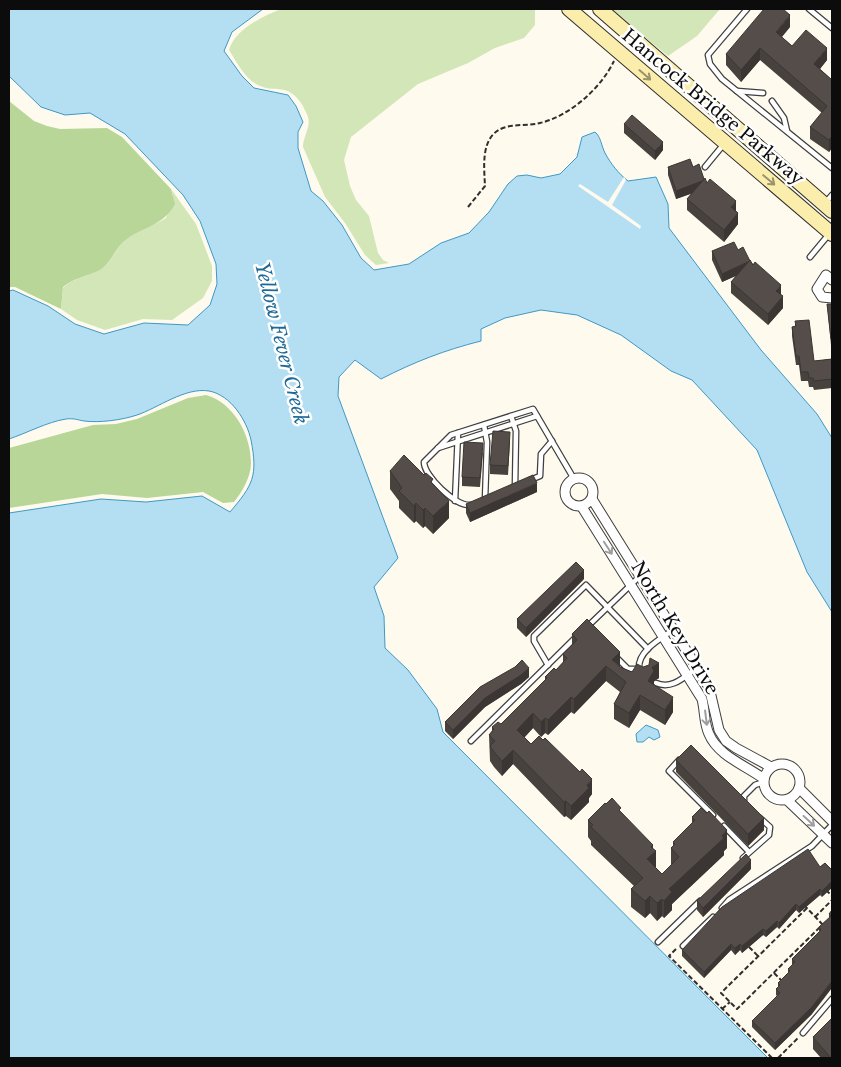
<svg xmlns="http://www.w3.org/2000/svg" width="841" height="1067" font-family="'Libre Baskerville',serif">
<rect width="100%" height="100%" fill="#fefaed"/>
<g fill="#d3e6b8">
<path d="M281,9H535V25L524,38L495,48L468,63L418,84L351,137L344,160L350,186L356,200L369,216L378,253L383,260L389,263L376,265L365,255L345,223L325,197L303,147C303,137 311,127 308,117C307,113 304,109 303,106C287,80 275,95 256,84C244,77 236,61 229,50C235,29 262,17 281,9Z"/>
<path d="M611,9H720L697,36L668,56Z"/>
<path d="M171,189L196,224L212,266V281L203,298L172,320L143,319L105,330L77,320L61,309L63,288C74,277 88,277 101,269C114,261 117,243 131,235C142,228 155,225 166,218L173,195Z"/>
</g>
<g fill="#b8d698">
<path d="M9,101L34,121L47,126L60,129L107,128L122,137L171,189L175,204C162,228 141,226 123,242C114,251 110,265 98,271C85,277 74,278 63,287L61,309L15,287H9Z"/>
<path d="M206,395C234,403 251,435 251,463C251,477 242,492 234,502L223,503L203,492L147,498L102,494L9,508V448L93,425L116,424L137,419L188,398Z"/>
</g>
<g fill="#b4dff3" stroke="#3f98c6">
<path d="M9,9H263L232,32L224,51L242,76L254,88L288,95L296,106L303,122L298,132V148L311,191L323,201L342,225L361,258L374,270L409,264L441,243L469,233L489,212L508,184L517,176L527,175L541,178L560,174L577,157L582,137L595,132C601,137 601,145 605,153C611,164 618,173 628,181L656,177L668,204L669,228L761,350L817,414L832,438V612L807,572L757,450L692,380L671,371L621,335L577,315L541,310L505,318L481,329V341C445,350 414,362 381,379L355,360L339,377L338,396L398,558L374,587L384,616L385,648L408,670L437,709L443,732L768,1058H9V513L101,499L146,502L202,496L230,512C253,485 258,476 251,440C247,421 231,395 209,391C185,387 158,408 137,415C122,420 100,423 84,421C78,420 74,418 66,419C47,422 27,433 9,439V291L13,290L48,306L75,324L104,334L144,323L188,325L210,305L217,284L216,264L200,221L183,195L125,134L90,113L65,115L41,107L9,76Z"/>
<path d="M646,725L658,730L660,737L654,740L649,737L643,742H637L636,734Z"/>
</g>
<path fill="#fefaed" d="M624,177L626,180L612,205L641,226L640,229L578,186L580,184L608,202Z"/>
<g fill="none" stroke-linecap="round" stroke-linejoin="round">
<defs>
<g id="lane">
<path d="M747,9L708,55L710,64L722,79L832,168"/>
<path d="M809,9L832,28"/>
<path d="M737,91L763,93"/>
<path d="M772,101L784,118L787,131"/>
<path d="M705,167L724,144"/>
<path d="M825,203L832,195"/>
<path d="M810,257L830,233"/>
<path d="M511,416L516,431L515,487"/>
<path d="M484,425L487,442L485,500"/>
<path d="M438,448L537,416"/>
<path d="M530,480L540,476L541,454L552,441"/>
<path d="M455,501L458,433"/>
<path d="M470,505C455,506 424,476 424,462L451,435L533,409L574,479"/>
<path d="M588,626L639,577"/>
<path d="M617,658L628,669H637"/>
<path d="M548,665L534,641V636L586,585L648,649"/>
<path d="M639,668C638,651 660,639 673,630"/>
<path d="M656,683C672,690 684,677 697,668"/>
<path d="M471,741L575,638"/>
<path d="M679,760L669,771L713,815"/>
<path d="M744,801V796L755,785L764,782"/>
<path d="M724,826L749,852"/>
<path d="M743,858L769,835L770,827L760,818"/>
<path d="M722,908L729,900L812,846L832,825"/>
<path d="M658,942L700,901"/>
<path d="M683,946L713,917"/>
<path d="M803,1033L832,999"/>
</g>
<g id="street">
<path d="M832,280L826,275L817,289L822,297L832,298"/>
<circle cx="579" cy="492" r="14"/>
<path d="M592,499L709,687L719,730L726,741L736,748L771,767"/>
<path d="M582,507L702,699C705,711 704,724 709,734C718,756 747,766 764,779"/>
<circle cx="782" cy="782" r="18"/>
<path d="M799,788L832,821"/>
<path d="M787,800L832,843"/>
</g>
<g id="secondary">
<path d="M569,9L832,234"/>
<path d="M600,9L832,211"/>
</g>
</defs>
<use href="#lane" stroke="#3f3f3f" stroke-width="7"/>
<use href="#street" stroke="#3f3f3f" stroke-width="11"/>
<use href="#secondary" stroke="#2e2e2e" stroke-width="16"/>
<g stroke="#2e2e2e" stroke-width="2" stroke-dasharray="5 2.5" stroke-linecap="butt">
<path d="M468,207L485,186C484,165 480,134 506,127C517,124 529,126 540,123C570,116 601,88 614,61"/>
<path d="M826,890L832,896"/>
<path d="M804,905L823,925"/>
<path d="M807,908L721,993L737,1009L820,927"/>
<path d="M815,917L832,900"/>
<path d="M749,947L758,956"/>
<path d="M676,949L669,956L772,1058"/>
<path d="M774,973L781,980"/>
<path d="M722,1009L730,1002"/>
<path d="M778,1058L798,1038"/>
</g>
<use href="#lane" stroke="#fff" stroke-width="4.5"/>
<use href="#street" stroke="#fff" stroke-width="9"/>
<use href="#secondary" stroke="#fbedab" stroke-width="14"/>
</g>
<g fill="#48423f">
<path d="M790,27L782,37L792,46L827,60L820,69L832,80V148L829,152L810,139V127L822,113L760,60L741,82L726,65V54Z"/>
<path d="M624,124L663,150L655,160L624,133Z"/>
<path d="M668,167H693L707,183L736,211L738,224L724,242L687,210V199L692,193L676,199L668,175Z"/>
<path d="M738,250L750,261L781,294L783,308L768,325L731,293V282L737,275L722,282L712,260V251Z"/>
<path d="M827,304H832V344L831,345Z"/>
<path d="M795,321L814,361L832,359V388L814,390L813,387H809L808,381H801L799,365H796L792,336V327L795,326Z"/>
<path d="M510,441L508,475L490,474V465Z"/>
<path d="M483,452L480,487L462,486V477Z"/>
<path d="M390,471L433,484L449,518L433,534L425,526L423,528L416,521L414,523L399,508V501L390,489Z"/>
<path d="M537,492L470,522L466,513V504Z"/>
<path d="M584,579L526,637L517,628V619Z"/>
<path d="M572,634L620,667L632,672L659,678L654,681V684L673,712L665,725L640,710L629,728L614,719V704L620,692L606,681L574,714L571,712L548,735L545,733L541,737L533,728L524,738L531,744L592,794L589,798V802L571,820L566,816L564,817L513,764L502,776L494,767L490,761L489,735L492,731V727L501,724L545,680V677L556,670L563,663V654L572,646Z"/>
<path d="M515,667L529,677L521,684L485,707L453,739L445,731V722Z"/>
<path d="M676,760L764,830L748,846L676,772Z"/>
<path d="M606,804L621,813L653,849L656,868L662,874L671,865V848L673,846V842L692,823V817L727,848L724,851V855L672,904V910L664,918L662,916L657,921L650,913L645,918L631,907V889L634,886L591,845V841L588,837V820Z"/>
<path d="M825,863L822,897L820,895L799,913L796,910L779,929L777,927L766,937L763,935L742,953L740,950L735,955L731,950L704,978L682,956V950L820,867Z"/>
<path d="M751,869L703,917L697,910V901Z"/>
<path d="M832,910L812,1014L775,1050L752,1027V1021L777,996L776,995V989L778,987V983L788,973V969L792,965V959L819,932V927L829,918V914Z"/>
<path d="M813,1037L832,1058H821L813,1049Z"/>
</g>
<g fill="#3b3633">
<path d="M790,15V27L776,43V32Z"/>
<path d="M760,48V60L741,82V70Z"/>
<path d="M827,48V60L814,76V64Z"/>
<path d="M832,136V148L829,152V140Z"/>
<path d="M663,142V150L655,160V151Z"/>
<path d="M705,180V189L676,199V191Z"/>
<path d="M736,201V213L731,207Z"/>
<path d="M738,213V224L724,242V230Z"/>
<path d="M750,261V270L722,282V274Z"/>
<path d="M781,285V297L776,291Z"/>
<path d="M783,296V308L768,325V314Z"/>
<path d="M537,483V492L470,522V513Z"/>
<path d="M449,501V518L433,534V516Z"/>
<path d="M416,503V521L414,523V506Z"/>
<path d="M425,508V526L423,528V510Z"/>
<path d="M584,570V579L526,637V628Z"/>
<path d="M620,652V667L612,660Z"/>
<path d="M659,663V678L654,681V686L648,681L652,667Z"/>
<path d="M606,666V681L574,714V699Z"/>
<path d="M529,668V677L521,684L485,707L453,739V730L485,698Z"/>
<path d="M640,695V710L629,728V713Z"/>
<path d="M571,697V712L548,735V720Z"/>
<path d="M673,697V712L665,725V710Z"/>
<path d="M533,713V728L517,745V730Z"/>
<path d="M545,718V733L541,737V722Z"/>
<path d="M513,750V764L502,776V761Z"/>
<path d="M592,779V794L589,798V802L571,820V806L587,785Z"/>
<path d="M566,801V816L564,817V802Z"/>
<path d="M764,818V830L748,846V834Z"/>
<path d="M727,830V848L724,851V855L672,904V910L664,918V901L669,889Z"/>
<path d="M653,845V853L656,851V869L647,859L651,847Z"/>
<path d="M751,860V869L703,917V908Z"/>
<path d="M832,881V888L822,897V891Z"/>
<path d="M820,889V895L799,913V907Z"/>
<path d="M650,896V913L645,918V901Z"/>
<path d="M662,899V916L657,921V903Z"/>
<path d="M796,904V910L779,929V923Z"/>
<path d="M777,921V927L766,937V931Z"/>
<path d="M763,929V935L742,953V946Z"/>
<path d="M731,944V950L704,978V972Z"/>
<path d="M740,944V950L735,955V948Z"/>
<path d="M832,981V988L812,1014L775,1050V1043Z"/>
</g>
<g fill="#544d49" stroke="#3b3633">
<path d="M764,9H783L790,15L776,32L792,46L806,30L827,48L814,64L832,80V136L829,140L810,127L827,106L760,48L741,70L726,54Z"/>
<path d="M632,115L663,142L655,151L624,124Z"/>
<path d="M690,159L693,167L699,164L704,179L702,181L676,191L668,167Z"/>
<path d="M705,178L707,183L710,179L736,201L731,207L738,213L724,230L687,199Z"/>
<path d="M734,242L738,250L743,247L750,261L722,274L712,251Z"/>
<path d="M750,260L753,265L755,262L781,285L776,291L783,296L768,314L731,282Z"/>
<path d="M827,304H832V338L831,339Z"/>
<path d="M809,320L814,361L832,359V379L814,381L813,378H809L808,372H801L799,356H796L792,327L796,326L795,321Z"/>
<path d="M493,431L510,432L508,466L490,465Z"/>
<path d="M464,442L483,443L480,478L462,477Z"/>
<path d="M404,455L424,475L426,473L433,479L431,482L449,501L433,516L425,508L423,510L416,503L414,506L399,491L402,488L390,471Z"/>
<path d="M533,475L537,483L470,513L466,504Z"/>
<path d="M576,562L584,570L526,628L517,619Z"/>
<path d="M587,619L620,652L612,660L620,667L632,672L637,664L643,667L649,665L650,658L659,663L652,667L654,671L648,681L673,697L665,710L640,695L629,713L614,704L626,682L606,666L574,699L571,697L548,720L545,718L541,722L533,713L517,730L531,744L539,736L543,740L545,738L580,772L582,769L592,779L587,785L589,788L571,806L566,801L564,802L513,750L502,761L494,752L490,746L495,741L489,735L494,729L492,727L498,722L501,724L547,678L545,677L554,668L556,670L567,658L563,654L577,640L572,634Z"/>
<path d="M522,660L529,668L521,675L485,698L453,730L445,722L480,687L515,667Z"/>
<path d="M691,745L764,818L748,834L676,760Z"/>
<path d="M612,798L621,808L619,810L653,845L651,847L656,851L647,859L662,874L679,857L671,848L675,844L673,842L695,820L692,817L701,808L707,813L709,811L727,830L722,836L724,838L669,889L672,892L664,901L662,899L657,903L650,896L645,901L631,889L643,878L591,827L593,825L588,820L605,803L606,804Z"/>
<path d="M808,849L820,867L825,863L832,870V881L822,891L820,889L799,907L796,904L779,923L777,921L766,931L763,929L742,946L740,944L735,948L731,944L704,972L682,950L722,907Z"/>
<path d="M746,854L751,860L703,908L697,901Z"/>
<path d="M832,910V981L812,1007L775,1043L752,1021L780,993L776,989L780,985L778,983L790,971L788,969L795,962L792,959L821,930L819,927L831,916L829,914Z"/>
<path d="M832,1018V1058H831L813,1037Z"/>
</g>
<defs><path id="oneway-shaft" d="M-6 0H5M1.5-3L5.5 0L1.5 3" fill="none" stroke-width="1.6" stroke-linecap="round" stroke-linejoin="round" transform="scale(1.25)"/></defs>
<g stroke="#9b936b">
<use href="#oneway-shaft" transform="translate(645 75) rotate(41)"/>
<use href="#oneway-shaft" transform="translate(769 180) rotate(40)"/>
</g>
<g stroke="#9e9e9e">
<use href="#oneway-shaft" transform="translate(608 548) rotate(57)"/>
<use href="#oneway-shaft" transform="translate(706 718) rotate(83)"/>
<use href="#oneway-shaft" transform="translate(809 821) rotate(43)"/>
</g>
<g text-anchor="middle" stroke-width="5" stroke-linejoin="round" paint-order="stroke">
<g font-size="18" fill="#0c0c0c" stroke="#fff">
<text transform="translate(713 107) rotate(40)" y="6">Hancock Bridge Parkway</text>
<text transform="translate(675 628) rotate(59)" y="6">North Key Drive</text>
</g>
<g font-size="19" font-style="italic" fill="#1c6997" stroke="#fff">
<text transform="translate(282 343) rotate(76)" y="7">Yellow Fever Creek</text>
</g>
</g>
<rect width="841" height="1067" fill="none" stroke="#0c0c0c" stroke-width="20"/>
</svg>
